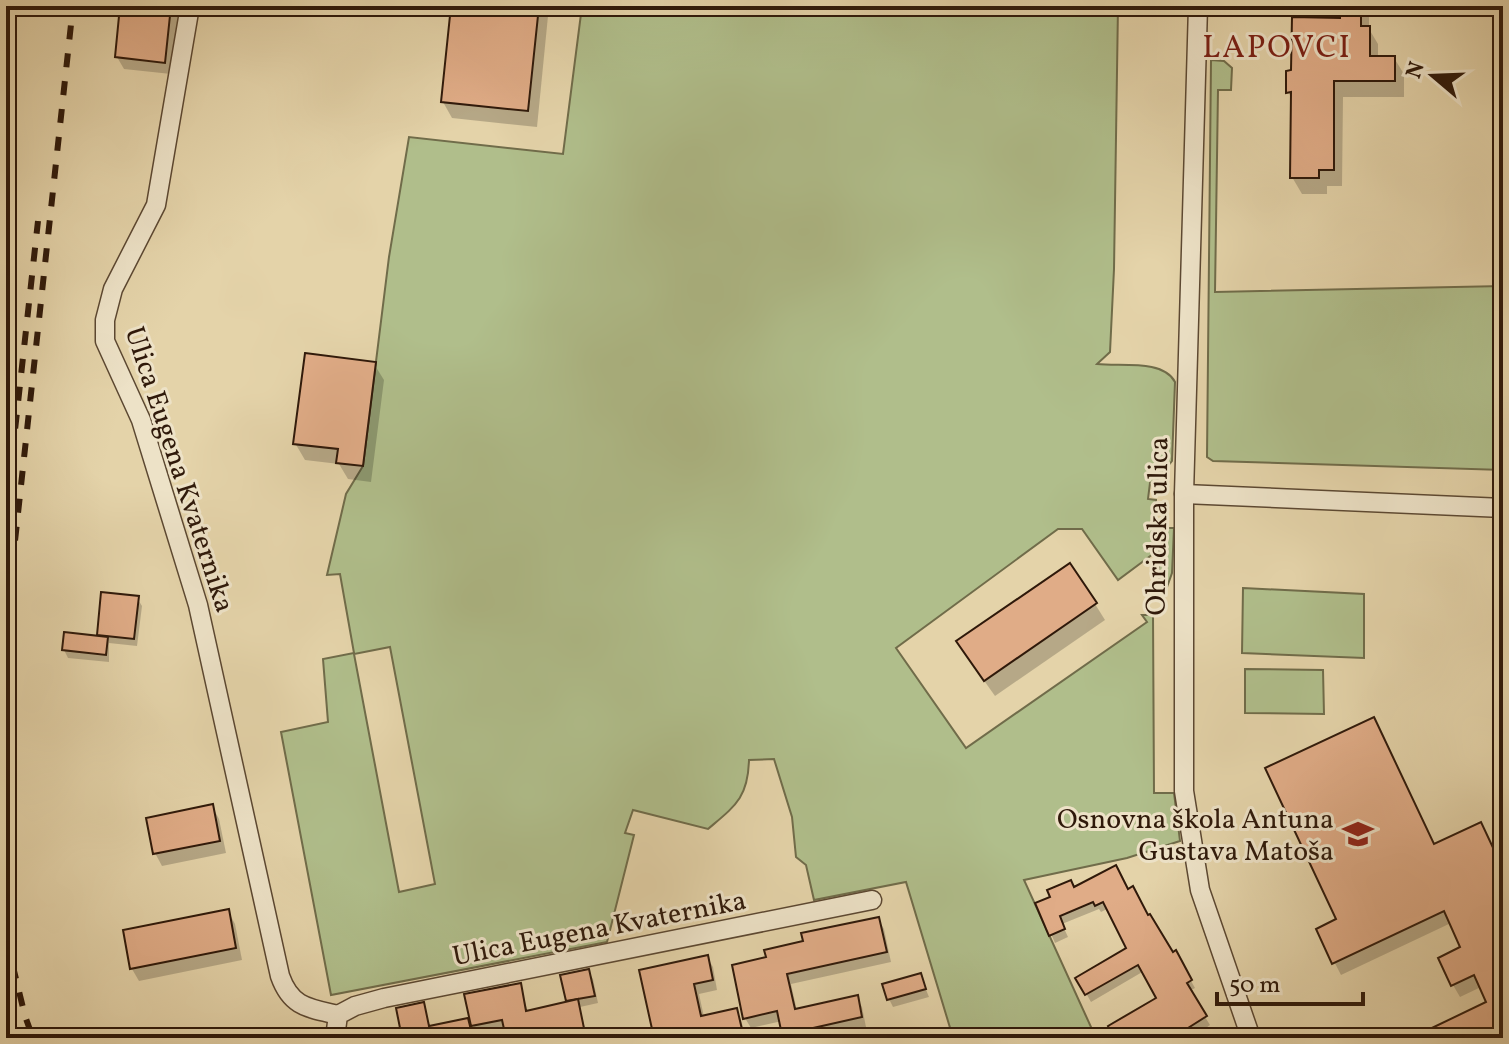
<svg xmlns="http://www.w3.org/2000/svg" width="1509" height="1044" font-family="Vollkorn,serif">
<rect width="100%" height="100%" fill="#e4d3a9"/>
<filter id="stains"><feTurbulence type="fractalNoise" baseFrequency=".0025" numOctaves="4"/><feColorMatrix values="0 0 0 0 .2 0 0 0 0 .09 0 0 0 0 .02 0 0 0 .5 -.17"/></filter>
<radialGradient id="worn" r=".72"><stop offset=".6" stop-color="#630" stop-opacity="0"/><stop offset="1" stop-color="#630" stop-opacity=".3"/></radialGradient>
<g fill="#b0be8b" stroke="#706c4a" stroke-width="2" fill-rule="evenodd">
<path d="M582,6H1118L1114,269L1110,352L1097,364C1120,367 1163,359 1175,382L1172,461L1157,480L1150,483L1148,499L1156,500L1153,554L1118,580L1082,529H1058L896,648L966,748L1147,622L1142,615H1153L1154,793H1174L1180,841L1127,858L1024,880L1096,1038H933L951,1031L906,882L814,900L806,865L796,857L792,817L774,759L749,760C748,798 735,806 708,829L633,810L625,833L634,835L607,942L331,995L281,732L328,722L323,659L354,653L340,574L327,575L346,494L363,466L389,257L409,137L563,154ZM390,647L435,884L399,892L354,654Z"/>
<path d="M1211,60L1224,61L1232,68L1231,90H1218L1215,292L1503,286V470L1213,461L1207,457Z"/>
<path d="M1159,528H1174L1172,573L1167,587L1159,590Z"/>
<path d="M1243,588L1364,594V658L1242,653Z"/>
<path d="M1245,669L1323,670L1324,714L1245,713Z"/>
</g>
<g fill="#0003">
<path d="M122,6H179L171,74L124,69L117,57Z"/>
<path d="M453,6H549L537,127L452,118L443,102Z"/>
<path d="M1342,6H1369V29L1378,44V58H1394L1404,74V97H1343L1342,186H1327V194H1302L1292,177L1293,101L1288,92L1293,72L1342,20Z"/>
<path d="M374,364L384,380L371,482L348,479L339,464L305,460L295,443Z"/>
<path d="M137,598L142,606L137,646L109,643V662L68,658L64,650L101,638L99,634Z"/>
<path d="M1095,604L1105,620L995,696L968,658Z"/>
<path d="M212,806L219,819L226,853L162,866L155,853Z"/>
<path d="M1435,846L1503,871V1038H1439L1489,1003L1481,987L1460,997L1453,985L1440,959L1463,948L1451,923L1341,975L1318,930L1339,920Z"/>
<path d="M1074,889L1128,891L1172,954L1175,953L1195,988L1189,991L1210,1025L1192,1038H1118L1159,998L1144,971L1091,1002L1078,979L1129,949L1109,908L1101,912L1099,909L1062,924L1068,937L1055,943L1038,904Z"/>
<path d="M228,911L235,924L242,960L139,981L132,969L125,932Z"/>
<path d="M878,919L884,929L891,962L791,984L797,1011L857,998L862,1007L866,1027L815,1038H787L782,1021L751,1028L745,1018L768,958L806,942Z"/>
<path d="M707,957L713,967L717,990L699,994L704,1017L736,1010L741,1020L746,1038H656Z"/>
<path d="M588,971L593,979L598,1003L580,1007L587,1038H507L505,1027L477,1032L473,1025L520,985L528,1012L568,1001L563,976Z"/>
<path d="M920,975L929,997L893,1007L889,999Z"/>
</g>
<g fill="#e0ac87" stroke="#2f190a" stroke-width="2">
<path d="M120,6H171L165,63L115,57Z"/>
<path d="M451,6H539L528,111L441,102Z"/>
<path d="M1340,6H1361V26H1370V56H1395V81H1334V170H1319V178H1290L1291,92L1286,93V71L1291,70L1292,17L1340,18Z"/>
<path d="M305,353L376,362L363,466L336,463L338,449L293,444Z"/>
<path d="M1070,563L1097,603L984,681L956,641Z"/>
<path d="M101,592L139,596L134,639L97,635Z"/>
<path d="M64,632L108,637L106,655L62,650Z"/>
<path d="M1374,717L1434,844L1481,822L1503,869V1038H1411L1486,1002L1474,975L1451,986L1438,958L1460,947L1444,911L1332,964L1316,929L1336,919L1265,768Z"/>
<path d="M213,804L220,841L153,854L146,818Z"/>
<path d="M1116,865L1128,889L1133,886L1148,915L1150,914L1173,952L1176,950L1192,980L1187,983L1207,1016L1188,1028L1194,1038H1115L1108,1026L1156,998L1138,965L1085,995L1075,978L1126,948L1103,902L1095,906L1093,902L1060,916L1065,929L1049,936L1035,903L1050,897L1047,890L1071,880L1074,887Z"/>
<path d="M229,909L236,948L130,969L123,930Z"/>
<path d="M879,917L887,952L787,974L795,1009L858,995L862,1017L782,1035L777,1011L743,1019L732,965L766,957L764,950L803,941L801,933Z"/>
<path d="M708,955L713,980L694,984L701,1016L737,1008L744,1038H728L726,1032L699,1038H654L639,970Z"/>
<path d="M589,969L595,996L566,1001L560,975Z"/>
<path d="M921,973L926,989L887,1000L882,984Z"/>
<path d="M521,983L526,1011L578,999L586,1038H506L502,1020L471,1026L464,994Z"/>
<path d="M424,1002L429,1026L468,1018L473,1038H402L396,1008Z"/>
</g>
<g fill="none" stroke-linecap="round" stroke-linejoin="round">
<defs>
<g id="street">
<path d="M190,6L156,205L113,289L105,320V341L141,420L198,605L280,976C291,1007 308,1008 338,1015"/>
<path d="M1198,6L1184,494V791L1200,890L1251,1038"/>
<path d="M1184,494L1503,508"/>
<path d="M335,1038L338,1015L355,1006L384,998L872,900"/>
</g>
</defs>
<use href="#street" stroke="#5c4832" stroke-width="21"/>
<use href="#street" stroke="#ede2c7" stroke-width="18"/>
<g stroke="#2f190a" stroke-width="6" stroke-dasharray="14 14" stroke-linecap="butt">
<path d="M6,512L38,221"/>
<path d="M6,624L73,6"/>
<path d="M6,938L25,1016L33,1038"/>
</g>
</g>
<defs>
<symbol id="school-bare" viewBox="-9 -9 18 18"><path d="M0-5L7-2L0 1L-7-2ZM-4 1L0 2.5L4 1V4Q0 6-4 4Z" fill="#8f2418" stroke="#ede2c7" stroke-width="2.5" paint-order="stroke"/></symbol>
</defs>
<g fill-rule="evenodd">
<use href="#school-bare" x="1336" y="812" width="44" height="44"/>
</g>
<g text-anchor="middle" stroke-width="6" stroke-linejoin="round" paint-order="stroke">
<g font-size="28" fill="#2f190a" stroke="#ede2c7">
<text transform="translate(181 469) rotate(72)" y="10">Ulica Eugena Kvaternika</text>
<text transform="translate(1156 526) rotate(-89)" y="10">Ohridska ulica</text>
<text transform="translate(599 927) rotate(-11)" y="10">Ulica Eugena Kvaternika</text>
</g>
<g font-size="28" fill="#2f190a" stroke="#ede2c7" text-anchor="end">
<text x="1334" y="828">Osnovna škola Antuna<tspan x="1334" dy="32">Gustava Matoša</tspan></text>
</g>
<g font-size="32" letter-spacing="2" fill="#7a1f14" stroke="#ede2c7">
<text x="1277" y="57">LAPOVCI</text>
</g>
</g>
<rect width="1509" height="1044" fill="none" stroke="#e4d3a9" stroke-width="32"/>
<rect x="8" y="8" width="1493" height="1028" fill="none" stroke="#2f190a" stroke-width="4"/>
<rect x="16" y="16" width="1477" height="1012" fill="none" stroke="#2f190a" stroke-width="2"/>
<g transform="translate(1433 76) rotate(289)" stroke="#ede2c7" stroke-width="6" paint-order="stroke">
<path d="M0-6L14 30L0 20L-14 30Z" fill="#2f190a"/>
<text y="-12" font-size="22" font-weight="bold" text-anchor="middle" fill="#2f190a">N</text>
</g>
<path d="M1217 992v12h146v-12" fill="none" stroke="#2f190a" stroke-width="4"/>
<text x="1229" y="992" font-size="24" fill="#2f190a" stroke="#ede2c7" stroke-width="6" paint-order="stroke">50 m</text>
<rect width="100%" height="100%" filter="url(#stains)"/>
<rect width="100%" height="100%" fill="url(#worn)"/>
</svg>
